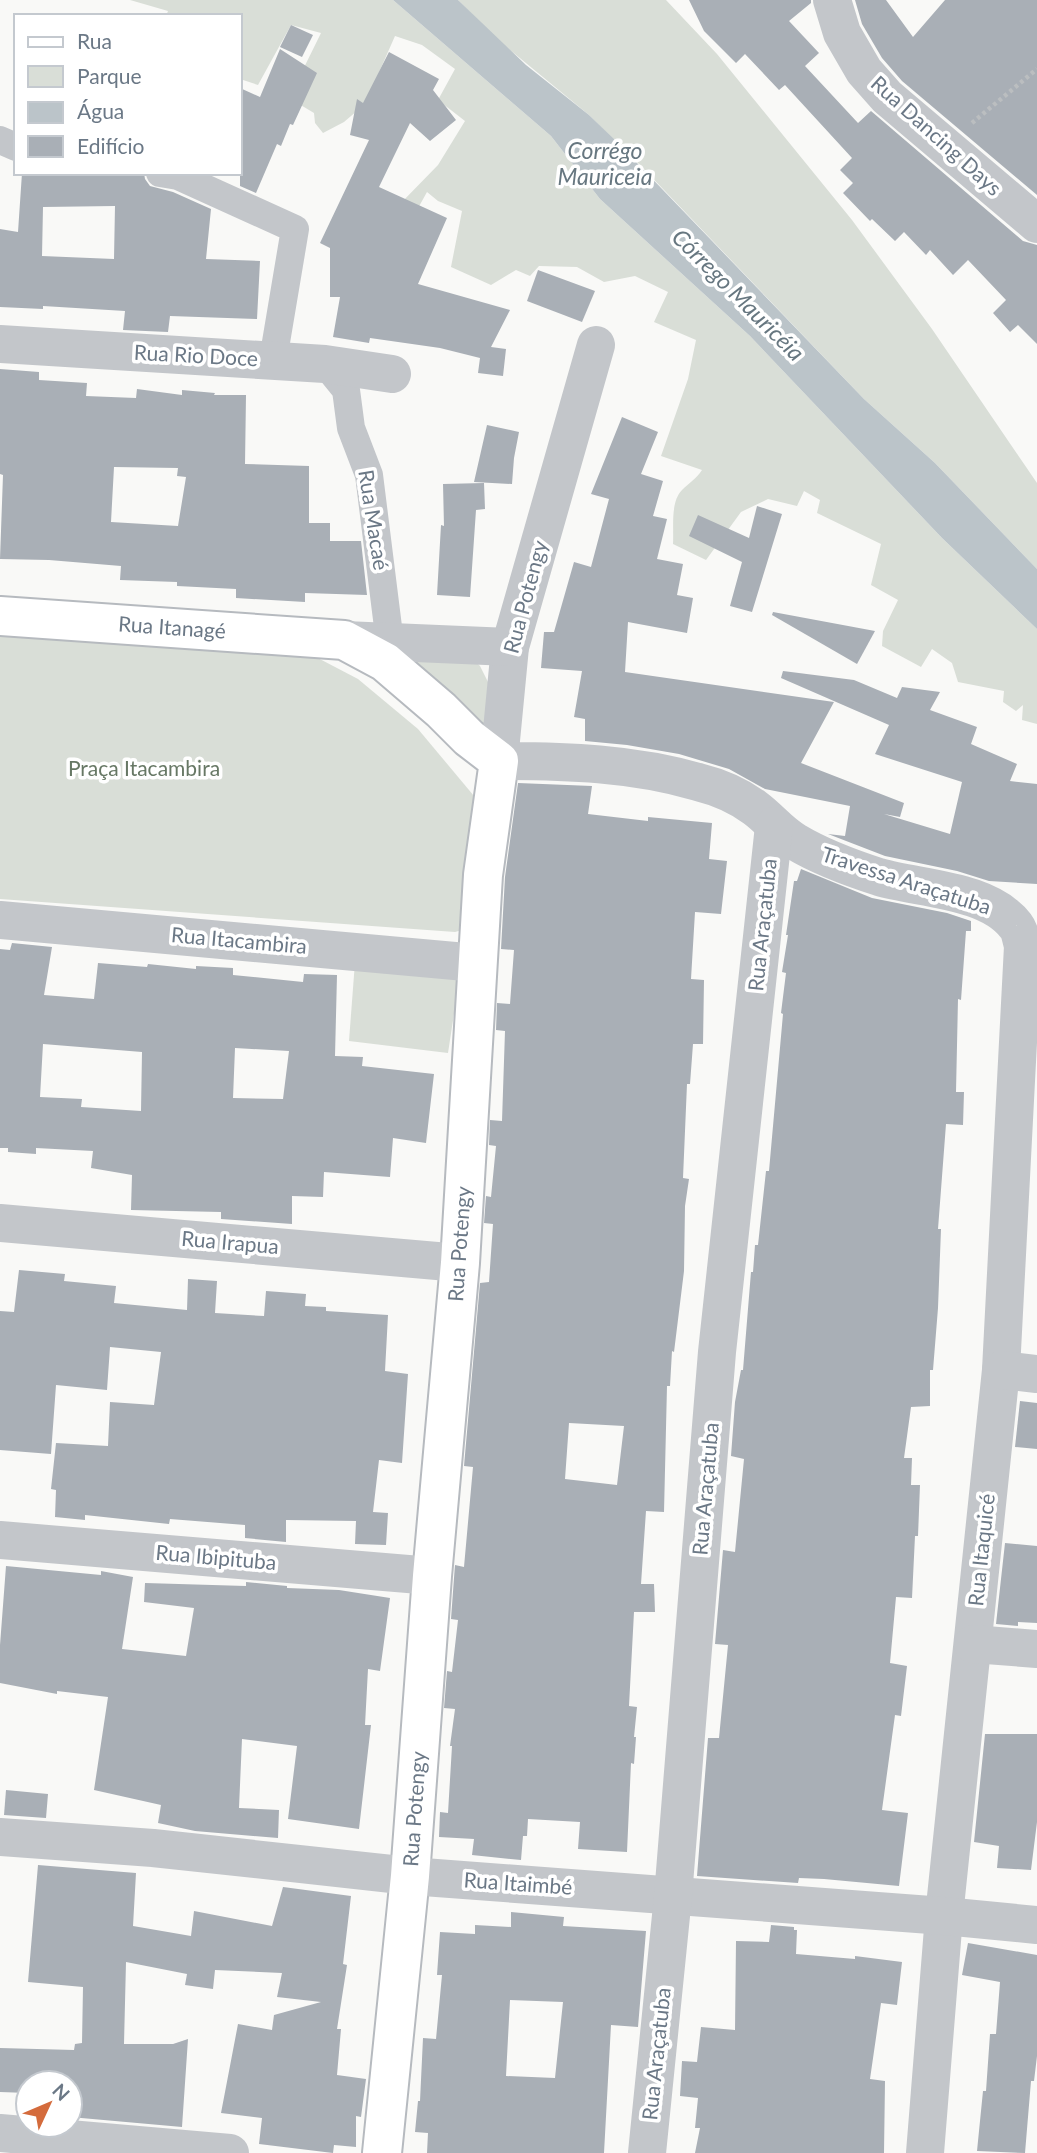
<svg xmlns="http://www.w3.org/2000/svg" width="1037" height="2153" font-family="Lato,sans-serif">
<rect width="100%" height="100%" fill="#f9f9f7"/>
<g fill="#d9ded7">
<path d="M130,0H393L551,136L600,199L750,336L942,538L1037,629V724L1022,720L1023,705L1016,711L1003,702L1004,691L958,682L952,663L932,649L921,667L882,646L883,631L898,600L871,585L881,544L817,513L820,500L804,491L797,506L768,499L741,512L706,560L673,544C674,528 670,502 682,490C689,483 696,479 702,470L661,456L688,379L696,340L654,322L668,292L635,276L604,282L577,267L539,266L530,276L516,270L491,285L451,267L462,211L438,201L427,192L412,219L400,204L438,165L465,121L438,100L455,69L422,45L395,36L365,104L344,122L323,133L315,123L314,113L289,98L321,33L291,25L258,85L240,79V16H166L168,11Z"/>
<path d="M458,0H666L717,54L852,220L932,329L1037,483V569L935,463L864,399L640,165L589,115L498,40Z"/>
<path d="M0,617L314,656L358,679L418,729L479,802L469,928L455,932L0,899Z"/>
<path d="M467,654L480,666L488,682L487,747L397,663Z"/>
<path d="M355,962L460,975L448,1053L349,1041Z"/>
</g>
<path fill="#bbc4c9" d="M393,0H458L526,65L589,115L614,139L864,399L935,463L1037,569V629L942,538L750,336L600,199L551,136Z"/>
<g fill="#a9afb6" fill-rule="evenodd">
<path d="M689,0H811V3L789,21L819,53L805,66L858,123L871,111L1023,241L1037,245V344L1018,325L1010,332L993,313L1006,300L968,260L953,275L930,250L926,255L904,232L895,241L872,219L870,221L843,193L853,183L840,170L852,158L785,85L779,90L745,54L736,63L704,31Z"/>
<path d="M855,0H886L913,37L945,0H1037V195L902,81L882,58L862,24Z"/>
<path d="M291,25L313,35L302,57L280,47Z"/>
<path d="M280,49L317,73L293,125L290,124L281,146L277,144L256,193L240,186V88L260,97Z"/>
<path d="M389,52L439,79L433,90L456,120L430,141L410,123L379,187L447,218L418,284L510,310L491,347L506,349L503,376L478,373L480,358L440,348L370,338L369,343L333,337L340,297H330V248L320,243L369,140L350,135L357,99L363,103Z"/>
<path d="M22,173H144L145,179L150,186L173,192L211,209L206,259L260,261L257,319L170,316L168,332L123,330L125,311L43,306V309L0,307V229L18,232ZM115,206L114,259L42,256L43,207Z"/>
<path d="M538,270L595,291L582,322L527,301Z"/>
<path d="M0,369L39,372V380L87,383L86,396L136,398L137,389L182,395V390L215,393L214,395H246L245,464L309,466V523H330V541H361L367,595L305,593V602L236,598V589L177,586V582L120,580L121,566L49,560L0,559L3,475L0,474ZM114,467L178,468L177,476L186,477L178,526L111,522Z"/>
<path d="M622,417L658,432L641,474L663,481L653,516L667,519L657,559L683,564L677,595L693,598L687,633L628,622L625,672L834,702L801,763L904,803L900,817L884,814L950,834L962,782L875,754L889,725L781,678L783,671L854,680L897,698L902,687L940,692L930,710L977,727L971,744L1017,764L1010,781L1037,784V884L989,881L957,871L885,856L828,834L845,836L850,806L765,789L729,769L679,754L627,745L585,741V719L574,717L582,671L541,668L544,632H554L574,562L591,567L609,499L591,494Z"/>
<path d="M487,425L519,432L514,458L512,484L474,482Z"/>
<path d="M484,483L485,509L476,510L470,597L437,595L441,525L444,526L443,484Z"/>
<path d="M757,506L782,514L752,612L730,606L742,562L689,536L698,515L749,538Z"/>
<path d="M773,612L875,631L857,664L772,615Z"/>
<path d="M518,783L592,786L588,814L648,821V817L712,823L709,859L727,861L721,914L695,912L691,979L704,980L703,1044H693L690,1084H687L683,1178L689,1179L685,1206L684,1271L674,1352L672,1351L670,1386H667L664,1512L646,1511L641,1584H654L655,1612H634L629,1706L637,1707L634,1737H636L634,1764L631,1763L627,1852L578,1849L580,1822L528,1819L527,1836H523L521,1860L472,1855L474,1839L439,1837L440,1812L448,1813L452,1746H450L455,1709L444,1708L447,1671L452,1672L458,1620L451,1619L454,1578L455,1565L464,1567L473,1467L464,1466L480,1283L489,1282L493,1224L484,1223L486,1196L491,1197L496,1146L489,1145L490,1120L502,1121L505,1031L496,1030L497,1003L510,1004L514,950L501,949L505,877ZM569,1423L624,1426L617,1485L565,1479Z"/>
<path d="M801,869L872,898L947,913L971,921V931H966L961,1000L958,999L956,1092H964L963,1125L946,1124L938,1229H941L938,1308L933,1370H930V1406L911,1407L904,1458H912L911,1485H920L918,1536H915L912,1598L896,1597L890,1663L907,1666L901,1716L895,1715L882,1810L908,1813L899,1886L824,1879L799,1878L798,1883L697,1876L708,1738H719L728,1645L715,1644L723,1550L735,1552L744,1459L731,1456L735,1402L741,1370H743L751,1272H753L755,1245H758L766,1171H769L783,1014L781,1013L786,973L782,972L788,935H786L794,881H797Z"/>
<path d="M12,943L52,947L44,995L94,999L98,963L147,967L148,964L196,969V966L233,968V975L303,982L304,974L337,975L335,1056L363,1057L362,1066L434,1074L426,1143L393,1138L390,1177L324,1172L323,1197L292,1196V1224L221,1219V1212L131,1210L132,1175L91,1168L93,1151L36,1148V1154L8,1152V1148H0V949L10,950ZM43,1044L142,1052L141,1111L81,1107L82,1099L40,1097ZM235,1048L289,1051L283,1099L233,1098Z"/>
<path d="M19,1270L65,1274L64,1281L116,1286L114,1303L187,1310L188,1279L217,1281L215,1313L264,1316L266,1291L306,1294L305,1306L326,1307V1311L388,1315L385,1371L408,1374L402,1463L379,1460L373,1512L388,1513L386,1545L355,1544L356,1521L286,1520V1542L245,1538V1525L170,1519L169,1524L85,1515V1520L55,1517L56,1490L51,1489L56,1443L108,1446L110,1402L154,1405L161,1352L110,1347L107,1390L56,1385L51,1454L0,1450V1311L14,1312Z"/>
<path d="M1020,1401L1037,1403V1449L1015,1447Z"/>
<path d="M1005,1543L1037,1546V1623L1018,1622V1626L996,1624Z"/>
<path d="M6,1566L101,1575V1571L133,1577L122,1649L186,1656L194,1608L144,1602L145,1583L246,1586V1582L287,1586V1588L339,1590L390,1598L380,1671L368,1669L365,1725H371L359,1829L288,1819L297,1746L242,1739L239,1808L279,1810L278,1838L195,1831L158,1823L161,1805L94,1790L108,1697L57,1691V1694L0,1683V1645Z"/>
<path d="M985,1734H1037V1822L1031,1870L997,1868L999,1846L974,1842Z"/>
<path d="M6,1790L48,1794L46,1818L4,1815Z"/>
<path d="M38,1865L136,1873L133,1926L191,1936L194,1911L272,1926L283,1887L351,1896L343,1964L347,1965L337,2029H341L337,2075L366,2079L361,2117L356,2116V2147L334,2145L333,2153L259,2144L262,2118L221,2113L238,2024L272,2030L274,2015L321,2002L277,1997L282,1973L215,1970L213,1989L185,1985L187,1974L126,1962L124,2044H173L188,2039L182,2127L70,2117V2083H28V2093L0,2092V2048L74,2050L75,2044L82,2043L83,1987L28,1982Z"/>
<path d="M511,1912L564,1917L563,1926L646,1931L638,2027L611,2025L604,2153H427L428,2133L415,2132L418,2101H420L423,2038L436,2039L442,1975H437L440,1932L475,1934V1925L511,1927ZM510,2000L563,2002L555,2078L506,2076Z"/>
<path d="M771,1925L794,1927V1930H797L796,1954L855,1959V1956L902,1962L897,2005L881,2003L870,2079L885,2081L884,2153H695L700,2128H695L698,2098L680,2096L682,2061L697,2062L701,2027L735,2030L736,1941L769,1942Z"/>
<path d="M968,1943L1037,1955V2056L1034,2081H1031L1025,2153L977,2151L983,2091H986L990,2034H996L1000,1982L962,1975Z"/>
</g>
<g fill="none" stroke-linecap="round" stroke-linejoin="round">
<defs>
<path id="secondary" d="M0,616L344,640L385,662L441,710L469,738L499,761L483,875L460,1263L432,1576L410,1876L382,2153"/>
</defs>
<use href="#secondary" stroke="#b6babf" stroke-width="42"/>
<path stroke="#bbbec0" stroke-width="4.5" stroke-dasharray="3.5 3.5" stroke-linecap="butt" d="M972,123L1037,69"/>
<g stroke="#c3c6ca" stroke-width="28">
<path d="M0,140L16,147"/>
<path d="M160,173L178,176L295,229L273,360"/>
<path d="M325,364L346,390L351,428L369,475L390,643"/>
</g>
<g stroke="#c3c6ca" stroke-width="38">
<path d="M832,0L842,33L864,71L887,97L1037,224"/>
<path d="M0,344L325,364L392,374"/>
<path d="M596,345L510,647L499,761C566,761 633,763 698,782C718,787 739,796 755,808C770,819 780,833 796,842C821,857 851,868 879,877C920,889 988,889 1016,926C1020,931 1021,939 1023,946L1001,1370L944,1916L925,2153"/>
<path d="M344,640L510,647"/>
<path d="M0,920L477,963"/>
<path d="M0,1223L460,1263"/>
<path d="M1001,1370L1037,1374"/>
<path d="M0,1540L432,1576"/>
<path d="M973,1644L1037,1649"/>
<path d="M0,1837L153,1848L410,1876L944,1916L1037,1925"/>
<path d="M0,2133L230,2153"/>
<path d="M647,2153L673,1896L717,1352L774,826"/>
</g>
<use href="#secondary" stroke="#fff" stroke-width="38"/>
</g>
<g text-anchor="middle" stroke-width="7" stroke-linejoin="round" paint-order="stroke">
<g font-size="21" fill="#6b7886" stroke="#fff">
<text transform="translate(936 136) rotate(42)" y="7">Rua Dancing Days</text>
<text transform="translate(196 356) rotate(3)" y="7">Rua Rio Doce</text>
<text transform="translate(373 520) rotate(81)" y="7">Rua Macaé</text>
<text transform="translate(526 597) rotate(-75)" y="7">Rua Potengy</text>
<text transform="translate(172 628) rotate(4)" y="7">Rua Itanagé</text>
<text transform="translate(906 881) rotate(18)" y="7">Travessa Araçatuba</text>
<text transform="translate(763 925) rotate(-84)" y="7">Rua Araçatuba</text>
<text transform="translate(239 941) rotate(5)" y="7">Rua Itacambira</text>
<text transform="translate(230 1243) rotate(5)" y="7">Rua Irapua</text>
<text transform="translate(460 1244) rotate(-86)" y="7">Rua Potengy</text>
<text transform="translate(706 1489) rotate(-85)" y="7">Rua Araçatuba</text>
<text transform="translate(982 1550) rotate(-84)" y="7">Rua Itaquicé</text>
<text transform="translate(216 1558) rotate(5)" y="7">Rua Ibipituba</text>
<text transform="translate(415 1809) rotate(-86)" y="7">Rua Potengy</text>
<text transform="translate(518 1884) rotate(4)" y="7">Rua Itaimbé</text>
<text transform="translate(657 2054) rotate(-84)" y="7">Rua Araçatuba</text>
</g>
<g font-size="21" fill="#677865" stroke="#fff">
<text x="144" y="776">Praça Itacambira</text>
</g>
<g font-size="23" font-style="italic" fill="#677780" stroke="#fff">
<text x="605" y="159">Corrégo<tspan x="605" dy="26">Mauriceia</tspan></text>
<text transform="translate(738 295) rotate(45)" y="8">Córrego Mauricéia</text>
</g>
</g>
<rect x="14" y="14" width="228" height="161" fill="#ffffff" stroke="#c4c9cf" stroke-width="2"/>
<rect x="28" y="37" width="35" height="10" fill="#ffffff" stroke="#c4c9cf" stroke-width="2"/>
<text x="77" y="49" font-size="21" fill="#6b7886">Rua</text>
<rect x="28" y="66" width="35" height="21" fill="#d9ded7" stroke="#c4c9cf" stroke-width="2"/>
<text x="77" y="84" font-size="21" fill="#6b7886">Parque</text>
<rect x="28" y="102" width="35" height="21" fill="#bbc4c9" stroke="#c4c9cf" stroke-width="2"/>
<text x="77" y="119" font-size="21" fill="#6b7886">Água</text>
<rect x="28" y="136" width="35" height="21" fill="#a9afb6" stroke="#c4c9cf" stroke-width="2"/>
<text x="77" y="154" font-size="21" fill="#6b7886">Edifício</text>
<g transform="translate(49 2104) rotate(46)"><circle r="33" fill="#ffffff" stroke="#c4c9cf" stroke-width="2"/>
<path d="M0-5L12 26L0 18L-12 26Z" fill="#d46b3c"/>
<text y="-10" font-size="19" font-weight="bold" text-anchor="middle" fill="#6b7886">N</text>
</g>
</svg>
